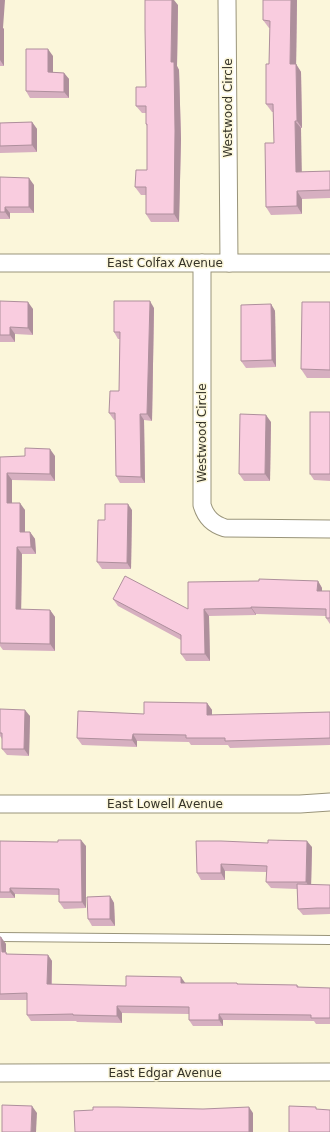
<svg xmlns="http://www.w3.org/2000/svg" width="330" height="1132" font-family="'DejaVu Sans',sans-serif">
<rect width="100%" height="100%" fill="#fbf6da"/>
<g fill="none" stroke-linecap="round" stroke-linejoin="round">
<defs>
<path id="service" d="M0,937L330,940"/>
<g id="minor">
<path d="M227,0L229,263"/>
<path d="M0,263H330"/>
<path d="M202,263V505C206,518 213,524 225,528L330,529"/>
<path d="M0,804H300L330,802"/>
<path d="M0,1073L330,1072"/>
</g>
</defs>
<use href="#service" stroke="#99947a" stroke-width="10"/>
<use href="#minor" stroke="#99947a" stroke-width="19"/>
<use href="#service" stroke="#fff" stroke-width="8"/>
<use href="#minor" stroke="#fff" stroke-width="17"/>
</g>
<g fill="#d6afc0">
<path d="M0,0L3,28L4,29V66H0Z"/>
<path d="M297,0L296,64L301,72L302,128H301V172L330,171V198L302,199V214L271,215L266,207L274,143L273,112H272L266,104L269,64L270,28H269L263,20Z"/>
<path d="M178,5L177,66L179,70L181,139L179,222H151L146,214V195H141L135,187L147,170V126L146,124V113H142L136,106L146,87Z"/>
<path d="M53,56V72L64,73L69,79V98H30L26,91Z"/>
<path d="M32,122L37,129V152L0,153V123Z"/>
<path d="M0,177L34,185V213H10V219H0Z"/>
<path d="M0,301L33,309V335L15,334V342H0Z"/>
<path d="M330,302V378H307L301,369Z"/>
<path d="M271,304L275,311L276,367L246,368L241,361Z"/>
<path d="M154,308L152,421L144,420L145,483H120L116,476L115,420H114L109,413L119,391L120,339H118L114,332Z"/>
<path d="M330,412V481L314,480L310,474Z"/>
<path d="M271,422L270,481H244L239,474Z"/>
<path d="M55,456V481L12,480V503L25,510V532H30L35,539L36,554H22L21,610H50L55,617V651L3,650L0,646V457Z"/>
<path d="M132,510L131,569H102L97,562L105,520Z"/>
<path d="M318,581L322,588V591H330V624L326,618V616L256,614V615L209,616L210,661H186L181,654V640L118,606L113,599L188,609Z"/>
<path d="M207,703L212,710V715L330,712V745L230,748L228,745H191L189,742L137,741V747L82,745L77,738L144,714Z"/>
<path d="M0,709L30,716L29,756L7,755L2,749V739L0,736Z"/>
<path d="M0,841L86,846V908L64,909L59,902V895L15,894V898H0Z"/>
<path d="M196,841L312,847L311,885H330V914L303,915L298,909L297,889L271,888L266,882L267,872L225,871V880H201L197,873Z"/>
<path d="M110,896L114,903L115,926H92L88,919Z"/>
<path d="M0,937L6,944V952L7,954L48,955L52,961V984L126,986L185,983H237L238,984L297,985L299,987L330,988V1024H316L314,1021L223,1020V1026H193L189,1020V1014L122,1013V1023L77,1022L76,1021H31L27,1015V1000H0Z"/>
<path d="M253,1113V1132H75Z"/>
</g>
<g fill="#ae8f9c">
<path d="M0,0H5L3,28L4,29V66L0,60Z"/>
<path d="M172,0H174L178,5L177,66L179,70L181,139L179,222L174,214L171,62Z"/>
<path d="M291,0H297L296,72L290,64Z"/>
<path d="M48,49L53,56V79L48,72Z"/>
<path d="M296,64L301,72L302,128L297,121Z"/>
<path d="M64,73L69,79V98L64,92Z"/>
<path d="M295,121L301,128L302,180L296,172Z"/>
<path d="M32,122L37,129V152L32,145Z"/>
<path d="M29,178L34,185V213L29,207Z"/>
<path d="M297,191L302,199V214L297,206Z"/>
<path d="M5,207L10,213V219L5,212Z"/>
<path d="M150,301L154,308L152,421L147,414Z"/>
<path d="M28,302L33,309V335L28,328Z"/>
<path d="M271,304L275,311L276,367L272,360Z"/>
<path d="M10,327L15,334V342L10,335Z"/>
<path d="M140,414L144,420L145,483L141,477Z"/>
<path d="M266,415L271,422L270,481L265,474Z"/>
<path d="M50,449L55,456V481L50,474Z"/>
<path d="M7,473L12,480V510L7,503Z"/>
<path d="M20,503L25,510V539L20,532Z"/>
<path d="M128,504L132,510L131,569L127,563Z"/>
<path d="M30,532L35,539L36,554L31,547Z"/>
<path d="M17,547L22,554L21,617L16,609Z"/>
<path d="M318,581L322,588V598L317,591Z"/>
<path d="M251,607L256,614V615L251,608Z"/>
<path d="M204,609L209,616L210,661L205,654Z"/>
<path d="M50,610L55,617V651L50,644Z"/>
<path d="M207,703L212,710V722L207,715Z"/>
<path d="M25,710L30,716L29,756L24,749Z"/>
<path d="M133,734L137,741V747L132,740Z"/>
<path d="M81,840L86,846V908L82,902Z"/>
<path d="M307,841L312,847L311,889L306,882Z"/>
<path d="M221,864L225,871V880L221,873Z"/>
<path d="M10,888L15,894V898L10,892Z"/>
<path d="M110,896L114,903L115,926L110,919Z"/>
<path d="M1,937L6,944V959L2,952Z"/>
<path d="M48,955L52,961L51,991L47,984Z"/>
<path d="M181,977L186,984L181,983Z"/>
<path d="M117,1006L122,1013V1023L117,1016Z"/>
<path d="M219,1014L223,1020V1026L219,1020Z"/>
<path d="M32,1106L37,1113L36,1132H31Z"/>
<path d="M249,1107L253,1113V1132H249Z"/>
</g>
<g fill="#f9ccdf" stroke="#ae8f9c">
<path d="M145,0H172L171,62H174L175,131L174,214H146V187H135L136,170H147V124H146V106H136V87H146L145,29Z"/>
<path d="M263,0H291L290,64H296L297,121H295L296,172L330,171V190L297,191V206L266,207L265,143H274L273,104H266V64H269L270,21L263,20Z"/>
<path d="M26,49H48V72L64,73V92L26,91Z"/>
<path d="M32,122V145L0,146V123Z"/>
<path d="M0,177L29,178V207H5V212H0Z"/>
<path d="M0,301L28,302V328L10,327V335H0Z"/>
<path d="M114,301H150L147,414H140L141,477L116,476L115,413H109L110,391H119L120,332H114Z"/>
<path d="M302,302H330V370L301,369Z"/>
<path d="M271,304L272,360L241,361V305Z"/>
<rect x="310" y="412" width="20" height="62"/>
<path d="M240,414L266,415L265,474H239Z"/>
<path d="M25,448L50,449V474L7,473V503H20V532H30L31,547H17L16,609L50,610V644L0,643V457L25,456Z"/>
<path d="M105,504H128L127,563L97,562L98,520H105Z"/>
<path d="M125,576L188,609V582L259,581V579L318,581L317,591H330V618H326V609L251,607V608L204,609L205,654H181V635L113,599Z"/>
<path d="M144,702L207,703V715L330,712V738L225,741V738H186V735L133,734L132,740L77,738L78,711L144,714Z"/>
<path d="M0,709L25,710L24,749H2V733H0Z"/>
<path d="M58,840H81L82,902H59V889L10,888V892H0V841L58,842Z"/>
<path d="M268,840L307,841L306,882H266L267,866L221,864V873H197L196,841H221L268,843Z"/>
<path d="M297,884L330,885V908H317L298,909Z"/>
<path d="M110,896V919H88L87,897Z"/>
<path d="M0,937H1L2,952H6V954L48,955L47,984L126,986V976L181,977V983H237V984L297,985V987L330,988V1018H311V1015L219,1014V1020H189V1007L117,1006V1016L73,1015V1014L27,1015V993L0,994Z"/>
<path d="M2,1105L32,1106L31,1132H2Z"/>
<path d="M289,1106L316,1107V1109L330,1110V1132H289Z"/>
<path d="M93,1107H118L203,1109L249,1107V1132H75L74,1111L93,1110Z"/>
</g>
<g text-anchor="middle" stroke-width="3" stroke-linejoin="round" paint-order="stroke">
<g font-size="12" fill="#353328" stroke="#fbf6da">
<text transform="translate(228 108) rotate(-90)" y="4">Westwood Circle</text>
<text x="165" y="267">East Colfax Avenue</text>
<text transform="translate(202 433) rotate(-90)" y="4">Westwood Circle</text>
<text x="165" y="808">East Lowell Avenue</text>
<text x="165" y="1077">East Edgar Avenue</text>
</g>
</g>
</svg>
